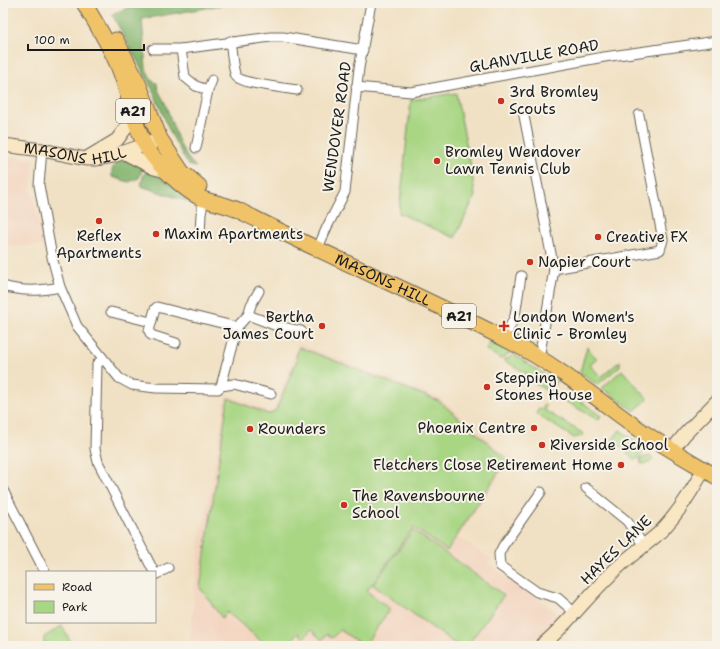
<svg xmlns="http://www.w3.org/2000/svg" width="720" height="649" font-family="'Shantell Sans',sans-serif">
<rect width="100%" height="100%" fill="#f7f3e8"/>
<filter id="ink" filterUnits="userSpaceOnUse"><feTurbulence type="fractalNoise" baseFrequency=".025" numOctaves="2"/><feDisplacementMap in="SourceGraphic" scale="8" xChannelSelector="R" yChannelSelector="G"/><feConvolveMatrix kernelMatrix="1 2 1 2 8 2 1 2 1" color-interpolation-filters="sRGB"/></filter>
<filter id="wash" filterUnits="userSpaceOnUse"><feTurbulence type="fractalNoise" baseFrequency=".012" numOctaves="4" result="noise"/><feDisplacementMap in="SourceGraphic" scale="16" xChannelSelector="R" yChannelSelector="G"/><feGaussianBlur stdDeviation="0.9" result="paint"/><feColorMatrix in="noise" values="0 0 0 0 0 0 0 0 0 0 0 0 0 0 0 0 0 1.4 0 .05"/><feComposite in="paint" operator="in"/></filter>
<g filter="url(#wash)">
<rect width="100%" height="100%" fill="#f1e1c4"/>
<g fill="#f3d4bf">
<path d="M3,156L34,159L31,188L44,246H6L3,244Z"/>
<path d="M298,343L440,398L511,459L459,537L491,559L488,564L562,616L551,627L525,646H190L195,580L202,527L204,522L211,489L226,394L270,412L273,411L293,360V356Z"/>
</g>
<g fill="#a8d683" stroke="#627950">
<path d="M456,93L472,172L475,196L455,238L399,213L411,100Z"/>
<path d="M490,341L511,352L510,353L501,359L486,350Z"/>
<path d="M299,347L439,401L507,459L447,551L413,527L367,591L390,609L364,646L340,630L332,638L327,634L322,640L311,630L304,638L298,633L287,646H267L227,612L222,618L200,588L228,398L268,414H270L276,410L297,360L296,357Z"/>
<path d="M587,347L597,359L590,365L601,377L620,361V366L597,385L580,372Z"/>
<path d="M513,354L556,382L549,392L524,377L526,373L503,360L509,358Z"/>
<path d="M622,370L648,399L634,411L602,388Z"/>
<path d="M567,396H574L601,416L598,420L563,400Z"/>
<path d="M544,404L546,406L544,410L584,434L582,436L574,438L536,414L539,408L542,409Z"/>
<path d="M620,430L646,449L636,460L612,440Z"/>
<path d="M650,456L653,458L649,463L641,464L640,458L648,457Z"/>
<path d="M413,530L504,595L467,646H458L373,585Z"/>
<path d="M62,626L73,646H44V637Z"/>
</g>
<g fill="#86b771" stroke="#516a46">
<path d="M140,3H235L142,19L146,69L153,82L157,83C157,91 162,96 165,103C172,122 180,154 196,167L188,165L170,132L153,90L112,14Z"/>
<path d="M121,160H126L143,167L139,178L129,182L112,177C111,168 114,164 121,160Z"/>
<path d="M148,168L189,198V202L141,186L143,177Z"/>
</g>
</g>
<g filter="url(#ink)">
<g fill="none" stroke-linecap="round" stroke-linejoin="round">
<defs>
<g id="minor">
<path d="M230,41C232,50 232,68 236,76C241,84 286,88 297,90"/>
<path d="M153,49H181L271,37H283L363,50"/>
<path d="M181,49L185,77L196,86L208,90L196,148"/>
<path d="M356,87L411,92L604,57L717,41"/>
<path d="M208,90L212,80"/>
<path d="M523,111L554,269L540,353L537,358"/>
<path d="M42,150L39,185L52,257L60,287L77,326L119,378L132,385L156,388L218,389L221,386L237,327L248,315L251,305L259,291"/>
<path d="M200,234L201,214L204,199"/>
<path d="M317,250L327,227L345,192L359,68L371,3"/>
<path d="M554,269L660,250L663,240L639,115"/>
<path d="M3,286C23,292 40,291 60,287"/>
<path d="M111,312L151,322"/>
<path d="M248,315L277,326L301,331"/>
<path d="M504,339L515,316L521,276"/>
<path d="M176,343L151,335L149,331L155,309L157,307L237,327"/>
<path d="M103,359L97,364L95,449L98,462L154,572"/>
<path d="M221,386L234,384L271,394"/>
<path d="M586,488L627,521L644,546"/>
<path d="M3,490L45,572"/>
<path d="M541,492L503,546L499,554L500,566L537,592L558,598L575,613"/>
<path d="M155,575L168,568"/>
</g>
<g id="secondary">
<path id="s1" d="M3,145L42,150L86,159H95L113,156L153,142"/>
<path d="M123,152L154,168L166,171"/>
<path d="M87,158L117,140L134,117"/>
<path d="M672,450L685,434L717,401"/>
<path d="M541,646C567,625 585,599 609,576C624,560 642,548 658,534C677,516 692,491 704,469"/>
</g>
<g id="primary">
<path id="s2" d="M84,3C96,24 110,45 119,68C129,92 132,119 144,143C149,153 159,164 167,172C177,182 189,193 203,199C215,203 227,205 238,210C329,257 423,296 513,343C560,367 600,402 643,432C667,448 692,462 717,477"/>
<path d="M116,40L139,85L160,139L182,172L199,186"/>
</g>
</defs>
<use href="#minor" stroke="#676157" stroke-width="11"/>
<use href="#secondary" stroke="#676157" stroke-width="15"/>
<use href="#primary" stroke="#676157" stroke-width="17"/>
<use href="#minor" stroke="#fff" stroke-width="9"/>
<use href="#secondary" stroke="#f9e7c3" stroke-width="13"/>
<use href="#primary" stroke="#f1c369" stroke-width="15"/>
</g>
</g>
<g fill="#c8321e" stroke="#f7f3e8" stroke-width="1.5">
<circle cx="501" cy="101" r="4"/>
<circle cx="437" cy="161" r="4"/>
<circle cx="99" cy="221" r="4"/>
<circle cx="156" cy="234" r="4"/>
<circle cx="598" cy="237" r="4"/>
<circle cx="530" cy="262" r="4"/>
<circle cx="322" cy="326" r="4"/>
<path d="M502 320h4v4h4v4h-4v4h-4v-4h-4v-4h4z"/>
<circle cx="487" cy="387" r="4"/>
<circle cx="534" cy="428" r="4"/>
<circle cx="250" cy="429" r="4"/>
<circle cx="542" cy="445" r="4"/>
<circle cx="621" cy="465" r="4"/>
<circle cx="344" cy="505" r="4"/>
</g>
<g text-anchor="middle" stroke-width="4" stroke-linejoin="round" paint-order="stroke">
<g fill="#f7f3e8" stroke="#5e5c59" stroke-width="1">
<rect x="116" y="99" width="34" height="24" rx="3"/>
<rect x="442" y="304" width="34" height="24" rx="3"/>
</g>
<g font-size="14" font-weight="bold" fill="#1c1c1c">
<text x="133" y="116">A21</text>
<text x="459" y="321">A21</text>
</g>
<g font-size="15" fill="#1c1c1c" stroke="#f7f3e8">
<text transform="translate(534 56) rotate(-10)" y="5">GLANVILLE ROAD</text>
<text transform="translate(337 127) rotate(-82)" y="5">WENDOVER ROAD</text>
<text dy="5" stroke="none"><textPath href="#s1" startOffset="73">MASONS HILL</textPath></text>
<text dy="5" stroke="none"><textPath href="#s2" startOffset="433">MASONS HILL</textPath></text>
<text transform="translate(616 550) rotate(-44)" y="5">HAYES LANE</text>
</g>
<g font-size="15" fill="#1c1c1c" stroke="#f7f3e8" text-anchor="start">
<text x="509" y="97">3rd Bromley<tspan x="509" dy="17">Scouts</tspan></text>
<text x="445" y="157">Bromley Wendover<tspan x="445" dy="17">Lawn Tennis Club</tspan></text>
<text x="164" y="239">Maxim Apartments</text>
<text x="99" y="241" text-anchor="middle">Reflex<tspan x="99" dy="17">Apartments</tspan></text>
<text x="606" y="242">Creative FX</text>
<text x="538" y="267">Napier Court</text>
<text x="314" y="322" text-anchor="end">Bertha<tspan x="314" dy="17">James Court</tspan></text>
<text x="513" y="322">London Women's<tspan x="513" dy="17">Clinic - Bromley</tspan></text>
<text x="495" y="383">Stepping<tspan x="495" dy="17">Stones House</tspan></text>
<text x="526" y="433" text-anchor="end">Phoenix Centre</text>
<text x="258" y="434">Rounders</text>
<text x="550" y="450">Riverside School</text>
<text x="613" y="470" text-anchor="end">Fletchers Close Retirement Home</text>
<text x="352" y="501">The Ravensbourne<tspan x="352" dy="17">School</tspan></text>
</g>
</g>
<rect width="720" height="649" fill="none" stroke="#f7f3e8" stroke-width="16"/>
<rect x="26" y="571" width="130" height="52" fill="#f7f3e8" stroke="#9f9d96"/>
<rect x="34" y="584" width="20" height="6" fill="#f1c369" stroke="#9f9d96"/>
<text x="62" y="591" font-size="12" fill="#1c1c1c">Road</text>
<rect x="34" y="601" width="20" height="12" fill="#a8d683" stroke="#9f9d96"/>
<text x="62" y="611" font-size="12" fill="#1c1c1c">Park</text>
<path d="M28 44v6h116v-6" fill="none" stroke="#1c1c1c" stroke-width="2"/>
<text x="34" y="44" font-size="12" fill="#1c1c1c" stroke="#f7f3e8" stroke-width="3" paint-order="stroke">100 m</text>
</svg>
